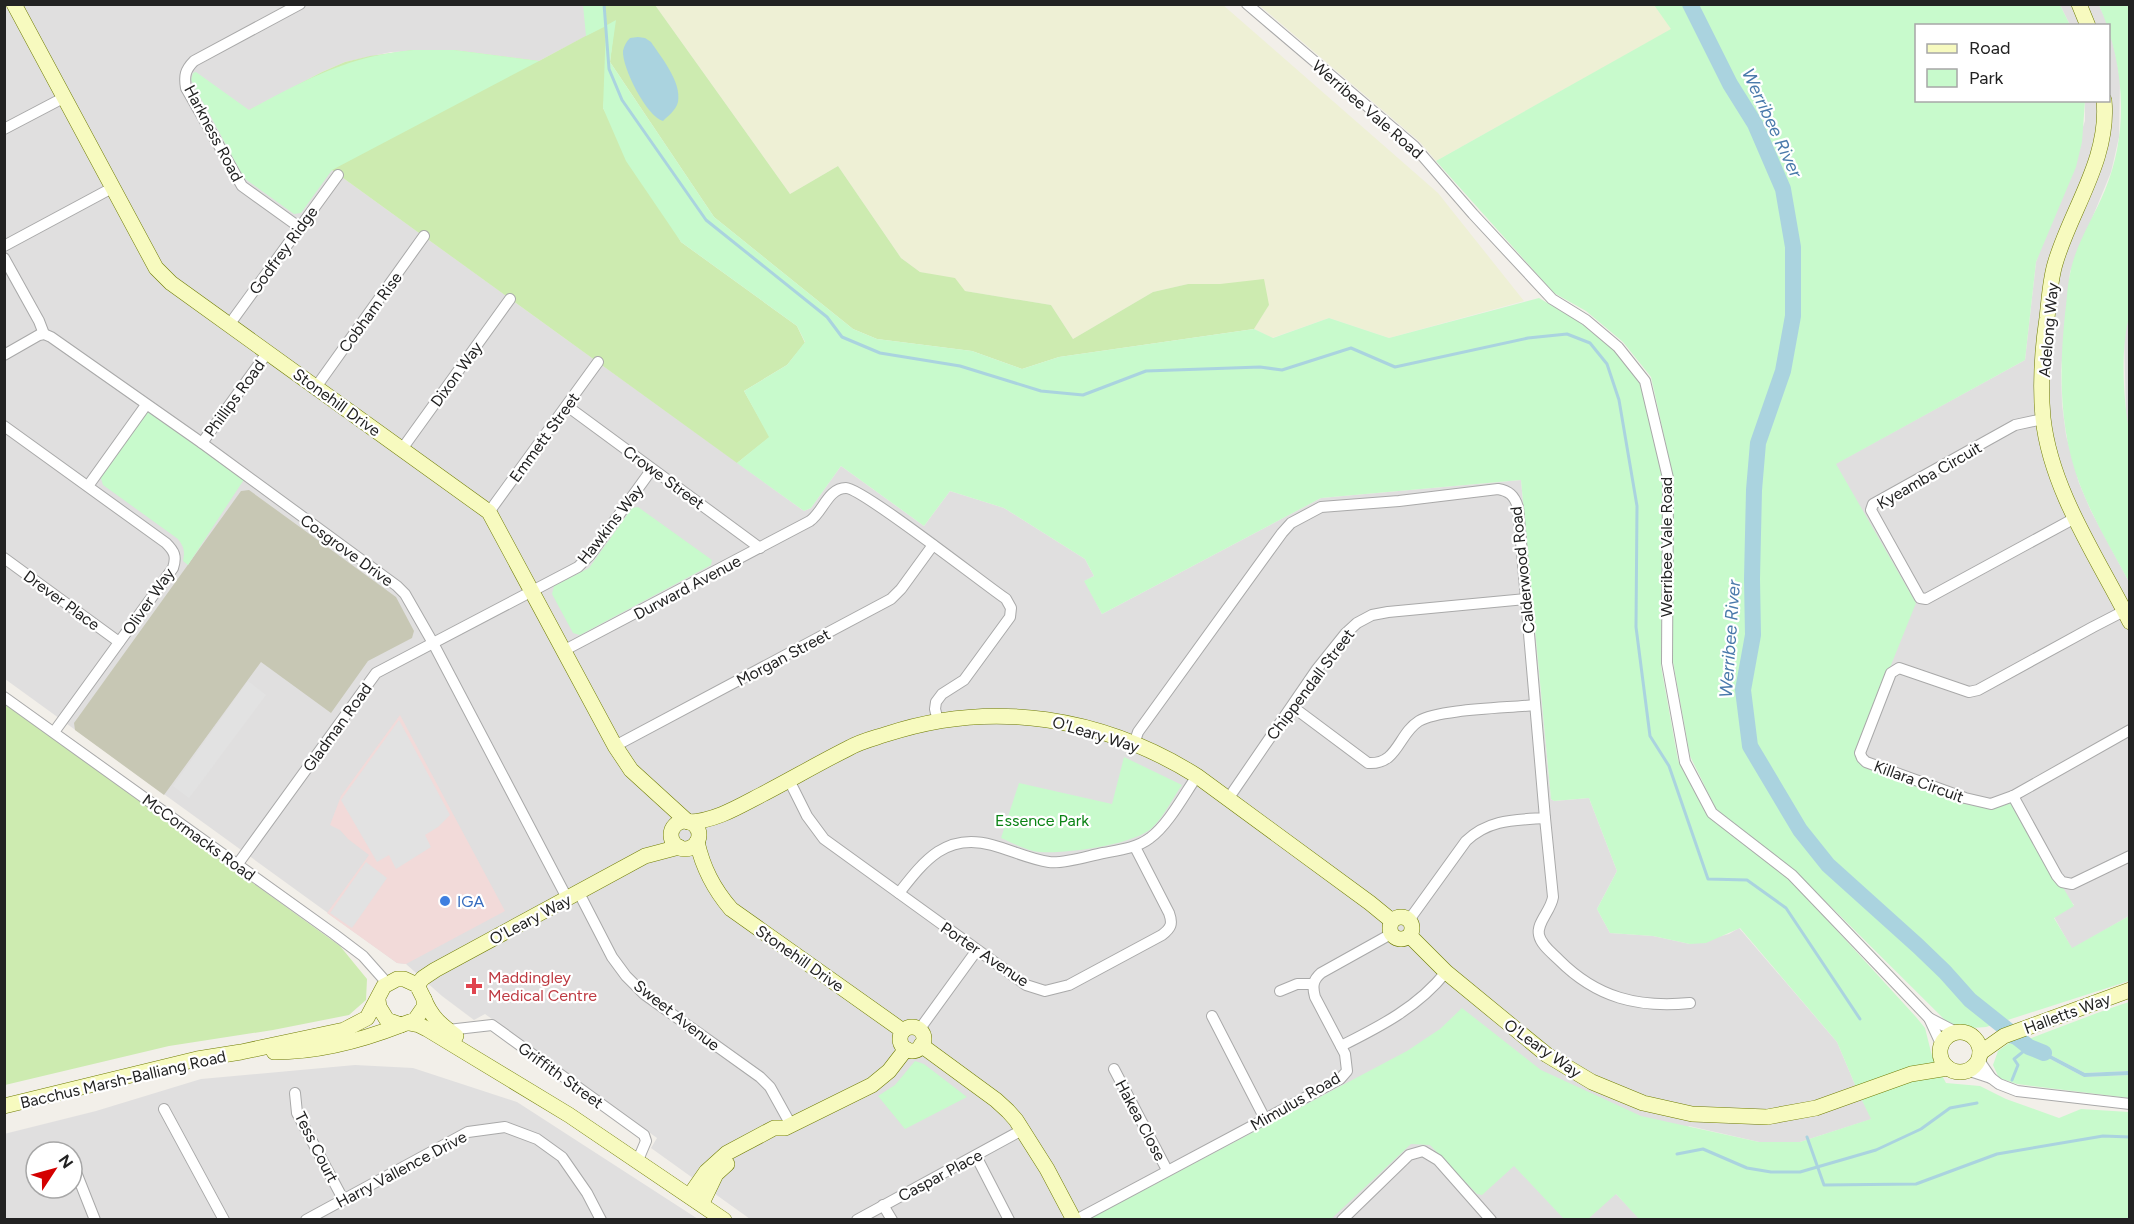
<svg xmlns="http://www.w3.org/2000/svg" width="2134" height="1224" font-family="Figtree,sans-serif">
<rect width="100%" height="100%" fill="#f2efe9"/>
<g fill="#e0dfdf" fill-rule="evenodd">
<path d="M5,5H604L607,25L539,61L454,50L391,52L345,62L322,72L249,110L804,511L811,508L841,466L924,526L950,491L1004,508L1085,559L1094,576L1085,581L1102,614L1321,498L1521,480L1551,799L1554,801L1589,798L1617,871L1597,909L1610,933L1653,936L1690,944L1729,934L1739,928L1837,1042L1859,1094L1872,1119L1800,1142H1759L1689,1126L1616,1194L1640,1219H750L651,1148L657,1138L485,1014L474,1020L442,996L406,964L397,963L5,679Z"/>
<path d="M2060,5H2099L2108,25H2070Z"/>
<path d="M2109,27L2117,61L2120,80L2119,137L2111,172L2070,272L2061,371L2062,404L2066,435L2079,483L2091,511L2129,582V916L2072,949L2054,917L2074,905L1992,809L1965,804L1862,763L1835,464L2025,360L2036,262L2085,121V101L2108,100Z"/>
<path d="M2129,314V435L2126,415L2124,331Z"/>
<path d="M355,1065L413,1068L517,1102L698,1219H5L4,1134L96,1111L201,1079ZM36,1152H72V1188H36Z"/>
</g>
<path fill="#f2dad9" d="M400,715L505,911L406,964L397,963L327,913L369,855L348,839L340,830L330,825L341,796Z"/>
<path fill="#c7c7b4" d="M249,490L396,597L414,631L412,638L368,661L331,713L261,662L164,795L75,730L74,723L241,491Z"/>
<g fill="#eef0d5">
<path d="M655,5H1223L1438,193L1524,301L1389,338L1329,318L1272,338L1254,329L1269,305L1220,284H1188L1153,292L1073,339L1051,305L965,291L934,275L920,272L901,258L838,166L790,194Z"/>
<path d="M1259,5H1654L1672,29L1436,161L1420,142Z"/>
</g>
<g fill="#cdebb0">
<path d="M604,5H655L790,194L838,166L901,258L920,272L955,278L965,291L1051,305L1073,339L1153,292L1188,284H1220L1264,279L1269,305L1254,329L1059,357L1022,369L972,351L877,339L853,329L714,217L610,62L615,20L603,108L681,242L797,326L805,343L787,365L744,391L770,437L737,463L249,110L322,72L345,62L370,56L413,50H454L539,61L606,25Z"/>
<path d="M4,703L340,946L367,979L366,1000L349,1015L273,1030L169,1046L5,1085Z"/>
</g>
<g fill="#c8facc">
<path d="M583,5H604L607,25L616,20L610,62L714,217L853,329L877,339L972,351L1022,369L1059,357L1254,329L1273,338L1329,318L1389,338L1539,298L1578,321L1614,350L1641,382L1663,481L1661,666L1678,760L1707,815L1790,879L1916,1017L1925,1028L1932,1056L1946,1083L1980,1086L2006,1099L2059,1118L2081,1109L2129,1112V1219L1640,1220L1616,1194L1588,1219H1564L1514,1166L1482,1195L1477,1194L1430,1145L1411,1144L1331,1219H1089L1407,1051L1440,1029L1462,1008L1541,1070L1641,1116L1759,1142H1800L1871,1119L1859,1094L1837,1042L1740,928L1706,943L1690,944L1653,936L1610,933L1597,909L1617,871L1589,798L1554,801L1551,799L1521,480L1321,498L1102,614L1084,581L1094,576L1085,559L1004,508L950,491L924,526L841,466L811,508L804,511L737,463L769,437L744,391L787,365L805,342L797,326L681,242L626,161L603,108L606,26L586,36Z"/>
<path d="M1654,5H2060L2070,25L1916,26V100L2085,101L2082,142L2076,167L2036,262L2025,360L1836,464L1916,603L1856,752L1862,763L1965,804L1992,809L2011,800L2074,906L2054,918L2072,948L2129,916V981L1986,1027L1972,1028L1948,1023L1796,872L1716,809L1690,756L1673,662V477L1651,377L1623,342L1586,311L1554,293L1436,161L1671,29Z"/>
<path d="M2099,5H2129L2130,314C2120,345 2123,402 2130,435L2129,582C2112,550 2093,519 2080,485C2059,430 2059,372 2065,314C2067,301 2067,287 2070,274C2075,245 2094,217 2105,190C2130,130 2124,62 2099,5Z"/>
<path d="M413,50H454L539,61L332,170L301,213L294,214L244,178L191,80L193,73L196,72L249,110C305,80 348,56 413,50Z"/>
<path d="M148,411L245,478L188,565L183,561C185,551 184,547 178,539L103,485L100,475Z"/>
<path d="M638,507L712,560L711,565L580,635L573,633L552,594L554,586L589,568L632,508Z"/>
<path d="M1124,757L1182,785C1173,798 1164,816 1153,827C1135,845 1066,854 1040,852C1027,851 1013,843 1001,838L1019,783L1112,804Z"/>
<path d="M2129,1002V1071L2085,1073L2041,1050L2020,1042C2057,1029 2092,1014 2129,1002Z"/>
<path d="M2009,1043L2039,1053L2084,1077L2129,1075V1098L2017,1084L1999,1078L1993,1065L1998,1051Z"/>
<path d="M915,1061L924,1064L967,1097L905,1129L878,1096L895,1085Z"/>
</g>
<g fill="#e2e2e2">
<path d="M248,681L266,695L189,798L173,786Z"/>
<path d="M399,720L450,815L438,827L425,835L431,847L396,869L389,855L377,862L341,800Z"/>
<path d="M366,862L387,878L352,928L330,913Z"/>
</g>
<g fill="#aad3df">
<path d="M638,37L645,38L651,42C661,57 682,82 678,102C676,110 668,116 663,121C647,117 622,68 623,51C624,46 626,42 630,38Z"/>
<path d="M2005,1037L2041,1050L2085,1073L2129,1071V1075L2084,1077L2039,1053L2003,1041Z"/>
</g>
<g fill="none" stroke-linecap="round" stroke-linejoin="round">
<g stroke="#aad3df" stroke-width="3">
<path d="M604,4L609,69L622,100L706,220L827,317L842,337L880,353L960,366L1041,391L1083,395L1146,371L1260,367L1282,370L1351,348L1395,367L1528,338L1567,334L1590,343L1607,364L1619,400L1637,506L1636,627L1650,736L1669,766L1708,879L1747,880L1786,908L1860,1019"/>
<path d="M1695,12L1697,4"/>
<path d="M2012,1080L2018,1065L2014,1059L2029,1047"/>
<path d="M1807,1137L1824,1185L1916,1184L1997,1154L2103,1136L2130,1137"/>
<path d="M1677,1154L1703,1149L1747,1168L1771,1172H1800L1876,1150L1921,1129L1950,1108L1977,1103"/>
</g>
<path stroke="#aad3df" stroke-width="16" d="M1690,4L1730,84L1755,124L1783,189L1793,247V316L1783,371L1758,443L1754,490L1752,579L1753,635L1743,690L1750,746L1800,830L1828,865L1918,946L1945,972L1970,1000L2029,1047L2044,1053"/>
<defs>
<g id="street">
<path d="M1247,4L1414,146L1473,214L1552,299L1586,320L1618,347L1645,381L1668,478L1667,663L1685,762L1712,813L1792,875L1929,1018L1941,1044"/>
<path d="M4,129L65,97"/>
<path d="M299,227L242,186L186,88C184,76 185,70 194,61L300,4"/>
<path d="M4,246L112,188"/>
<path d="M4,258L39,321L44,334"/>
<path d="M229,325L338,175"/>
<path d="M4,355L39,335L44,334L51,337L202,443L397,586L405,594L433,643L567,898"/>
<path d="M316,387L424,236"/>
<path d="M567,406L760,548"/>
<path d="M2043,419L2015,425L1873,504L1871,510L1920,598L1926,599L2075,518"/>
<path d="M4,426L166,543C174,551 177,556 173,568L54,732"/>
<path d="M202,443L267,353"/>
<path d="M402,449L510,299"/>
<path d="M88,486L146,405"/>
<path d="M489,512L598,362"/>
<path d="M4,558L119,642"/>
<path d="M2124,611L2093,627L1978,690L1969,692L1899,668L1891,673L1860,753L1862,758L1866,762L1965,798L1991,804L2013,796L2130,730"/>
<path d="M563,651L810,521C823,512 828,488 846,488C862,488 984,584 1006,599L1011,608L1010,617L964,680L942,694L936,702L935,709L938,721"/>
<path d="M4,697L334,934L363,956L387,983"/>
<path d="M1293,707L1368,763C1398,765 1398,734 1419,721C1439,709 1507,708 1534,705"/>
<path d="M1134,744L1138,732L1282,533L1291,523L1321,507L1399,501L1498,489C1509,491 1514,495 1518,507L1545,818C1515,820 1489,819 1466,841L1409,920"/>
<path d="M615,746L891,599L901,589L933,545"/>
<path d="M789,780L807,816L824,839L1026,985L1045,991L1069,985L1162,935C1171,928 1173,924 1169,913L1135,847"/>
<path d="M2013,796L2057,876L2062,882L2072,884L2130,856"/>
<path d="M1228,799L1317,669L1345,634L1357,623L1372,615L1388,612L1526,599"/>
<path d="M1545,818L1553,897C1551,911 1536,923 1539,935C1541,945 1552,953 1559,960C1597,998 1638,1008 1690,1003"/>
<path d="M237,865L376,673L578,567L590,555L652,469"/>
<path d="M579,893L612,957L626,976L644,994L760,1077L770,1087L791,1125"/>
<path d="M899,893C924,861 946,832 992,845C1011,850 1029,859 1049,862C1063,864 1088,856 1103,853C1119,850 1137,848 1150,838C1168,825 1184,795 1197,776"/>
<path d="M1280,991L1297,984H1313"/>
<path d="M1212,1016L1265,1119"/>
<path d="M1929,1018L1956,1032"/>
<path d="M448,1030L492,1025L644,1135L646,1141L638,1160"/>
<path d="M919,1030L977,950"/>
<path d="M1341,1046C1381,1026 1418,1007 1446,972"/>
<path d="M1978,1059L1991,1078"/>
<path d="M1114,1069L1167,1170"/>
<path d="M1967,1070L1991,1078L1999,1084L2017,1091L2130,1104"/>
<path d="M295,1093L297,1113L343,1199"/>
<path d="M164,1109L224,1220"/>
<path d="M976,1156L1009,1220"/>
<path d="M74,1167L95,1220"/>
<path d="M883,1205L892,1220"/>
<path d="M306,1220L468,1132L505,1127L537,1139L562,1157L587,1193L601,1220"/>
<path d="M857,1220L1022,1130"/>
<path d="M1076,1220L1340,1079L1347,1071L1345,1054L1315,997C1312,986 1313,980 1321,973L1391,934"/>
<path d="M1342,1220L1409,1155L1423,1151L1438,1160L1491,1220"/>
</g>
<g id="secondary">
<path d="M14,4L156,268L171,283L489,512L615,746L631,770L688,822"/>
<path d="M2079,4L2088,26"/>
<path d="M2104,100C2110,159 2070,211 2055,264C2050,281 2049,301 2047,318C2042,351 2040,385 2043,418C2051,491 2098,558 2130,622"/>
<circle cx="685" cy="835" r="14"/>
<path d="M689,822C715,821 738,807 761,795C790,780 819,763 849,748C861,741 875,738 887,734C993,699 1103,717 1197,776L1370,903L1392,921"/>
<path d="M697,842C703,868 713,888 731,909L903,1031"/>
<circle cx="1401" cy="928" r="11"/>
<path d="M1410,936L1446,972L1547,1055L1592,1082L1643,1103L1692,1114L1767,1117L1816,1108L1911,1074L1948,1068"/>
<path d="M417,985L423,978L435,970L645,856L679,847"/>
<path d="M424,999C431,1017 441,1025 456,1036"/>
<path d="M409,1023L419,1025L427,1029L569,1115L724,1220"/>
<circle cx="912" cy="1039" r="12"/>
<circle cx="1960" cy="1052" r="20"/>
<path d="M921,1045L996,1100L1008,1111L1016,1120L1047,1169L1074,1220"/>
<path d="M274,1052C319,1052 360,1041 401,1025"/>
<path d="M1980,1053L2004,1036L2130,990"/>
<path d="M4,1106L197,1059L241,1052L344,1030L367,1018L384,986L397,979H404L417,985L424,999V1007L415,1020L401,1025L387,1020L379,1007L378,1000"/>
<path d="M690,1195L706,1172L727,1153L774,1128H785L872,1085L889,1071L906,1049"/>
<path d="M702,1203L716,1174L727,1164"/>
</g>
</defs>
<use href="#street" stroke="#a9a9a9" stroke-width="12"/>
<use href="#secondary" stroke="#707d05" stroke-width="16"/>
<use href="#street" stroke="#fff" stroke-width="10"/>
<use href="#secondary" stroke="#f7fabf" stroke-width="15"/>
</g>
<circle fill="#3f7fe0" stroke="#fff" stroke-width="2" cx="445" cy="901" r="6"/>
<path fill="#e0444e" stroke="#fff" stroke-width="2" d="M471 977h6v6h6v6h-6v6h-6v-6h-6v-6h6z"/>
<g text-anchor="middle" stroke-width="4.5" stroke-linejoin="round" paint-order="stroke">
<g font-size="16" fill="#222" stroke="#fff">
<text transform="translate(1368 109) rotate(41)" y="6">Werribee Vale Road</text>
<text transform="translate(214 133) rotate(62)" y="6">Harkness Road</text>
<text transform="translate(283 250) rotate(-54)" y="6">Godfrey Ridge</text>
<text transform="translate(370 312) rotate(-54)" y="6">Cobham Rise</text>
<text transform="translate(2048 330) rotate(-85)" y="6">Adelong Way</text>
<text transform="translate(456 374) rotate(-54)" y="6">Dixon Way</text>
<text transform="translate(234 398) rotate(-54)" y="6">Phillips Road</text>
<text transform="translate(337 402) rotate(36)" y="6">Stonehill Drive</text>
<text transform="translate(544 437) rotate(-54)" y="6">Emmett Street</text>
<text transform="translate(1929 475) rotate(-30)" y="6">Kyeamba Circuit</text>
<text transform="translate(664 477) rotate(36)" y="6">Crowe Street</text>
<text transform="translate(610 524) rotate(-52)" y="6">Hawkins Way</text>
<text transform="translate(1666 547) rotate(-90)" y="6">Werribee Vale Road</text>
<text transform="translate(347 550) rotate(36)" y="6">Cosgrove Drive</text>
<text transform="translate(1522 570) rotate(-96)" y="6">Calderwood Road</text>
<text transform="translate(687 587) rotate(-28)" y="6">Durward Avenue</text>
<text transform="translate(62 600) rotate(36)" y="6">Drever Place</text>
<text transform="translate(148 601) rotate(-55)" y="6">Oliver Way</text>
<text transform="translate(783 657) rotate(-28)" y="6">Morgan Street</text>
<text transform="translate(1310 684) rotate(-53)" y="6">Chippendall Street</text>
<text transform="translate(337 727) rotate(-54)" y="6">Gladman Road</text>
<text transform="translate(1096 734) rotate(17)" y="6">O'Leary Way</text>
<text transform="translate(1919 781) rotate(20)" y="6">Killara Circuit</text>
<text transform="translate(199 837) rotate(36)" y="6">McCormacks Road</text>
<text transform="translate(530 919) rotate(-28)" y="6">O'Leary Way</text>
<text transform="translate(985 954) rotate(34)" y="6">Porter Avenue</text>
<text transform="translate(800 958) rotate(35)" y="6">Stonehill Drive</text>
<text transform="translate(2067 1013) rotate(-20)" y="6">Halletts Way</text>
<text transform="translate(677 1015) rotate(38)" y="6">Sweet Avenue</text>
<text transform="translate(1543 1048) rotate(35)" y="6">O'Leary Way</text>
<text transform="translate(561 1075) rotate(36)" y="6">Griffith Street</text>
<text transform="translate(123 1079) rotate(-13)" y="6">Bacchus Marsh-Balliang Road</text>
<text transform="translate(1295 1101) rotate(-30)" y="6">Mimulus Road</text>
<text transform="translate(1141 1120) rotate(62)" y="6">Hakea Close</text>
<text transform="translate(317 1147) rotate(63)" y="6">Tess Court</text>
<text transform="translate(401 1169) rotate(-28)" y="6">Harry Vallence Drive</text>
<text transform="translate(940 1175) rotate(-28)" y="6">Caspar Place</text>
</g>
<g font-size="16" fill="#0c8416" stroke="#fff">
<text x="1042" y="826">Essence Park</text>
</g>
<g font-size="16" fill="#366cbe" stroke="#fff" text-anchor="start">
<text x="457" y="907">IGA</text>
</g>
<g font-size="16" fill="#be3a42" stroke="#fff" text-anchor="start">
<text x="488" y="983">Maddingley<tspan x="488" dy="18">Medical Centre</tspan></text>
</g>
<g font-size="18" font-style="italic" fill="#4a7aab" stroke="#fff">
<text transform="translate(1772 123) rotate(65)" y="6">Werribee River</text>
<text transform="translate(1730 639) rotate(-86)" y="6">Werribee River</text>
</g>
</g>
<rect width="2134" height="1224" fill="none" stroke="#222222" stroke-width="12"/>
<rect x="1915" y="24" width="195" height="78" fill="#ffffff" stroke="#a7a7a7" stroke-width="1.5"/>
<rect x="1927" y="44" width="30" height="9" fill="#f7fabf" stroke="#a7a7a7" stroke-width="1.5"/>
<text x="1969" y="54" font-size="18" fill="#222222">Road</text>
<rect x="1927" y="69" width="30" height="18" fill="#c8facc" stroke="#a7a7a7" stroke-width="1.5"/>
<text x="1969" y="84" font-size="18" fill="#222222">Park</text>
<g transform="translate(54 1170) rotate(54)"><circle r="28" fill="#ffffff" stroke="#a7a7a7" stroke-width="1.5"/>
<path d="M0-4.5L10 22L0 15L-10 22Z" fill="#d40000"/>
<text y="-9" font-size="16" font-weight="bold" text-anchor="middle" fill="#222222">N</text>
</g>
</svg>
